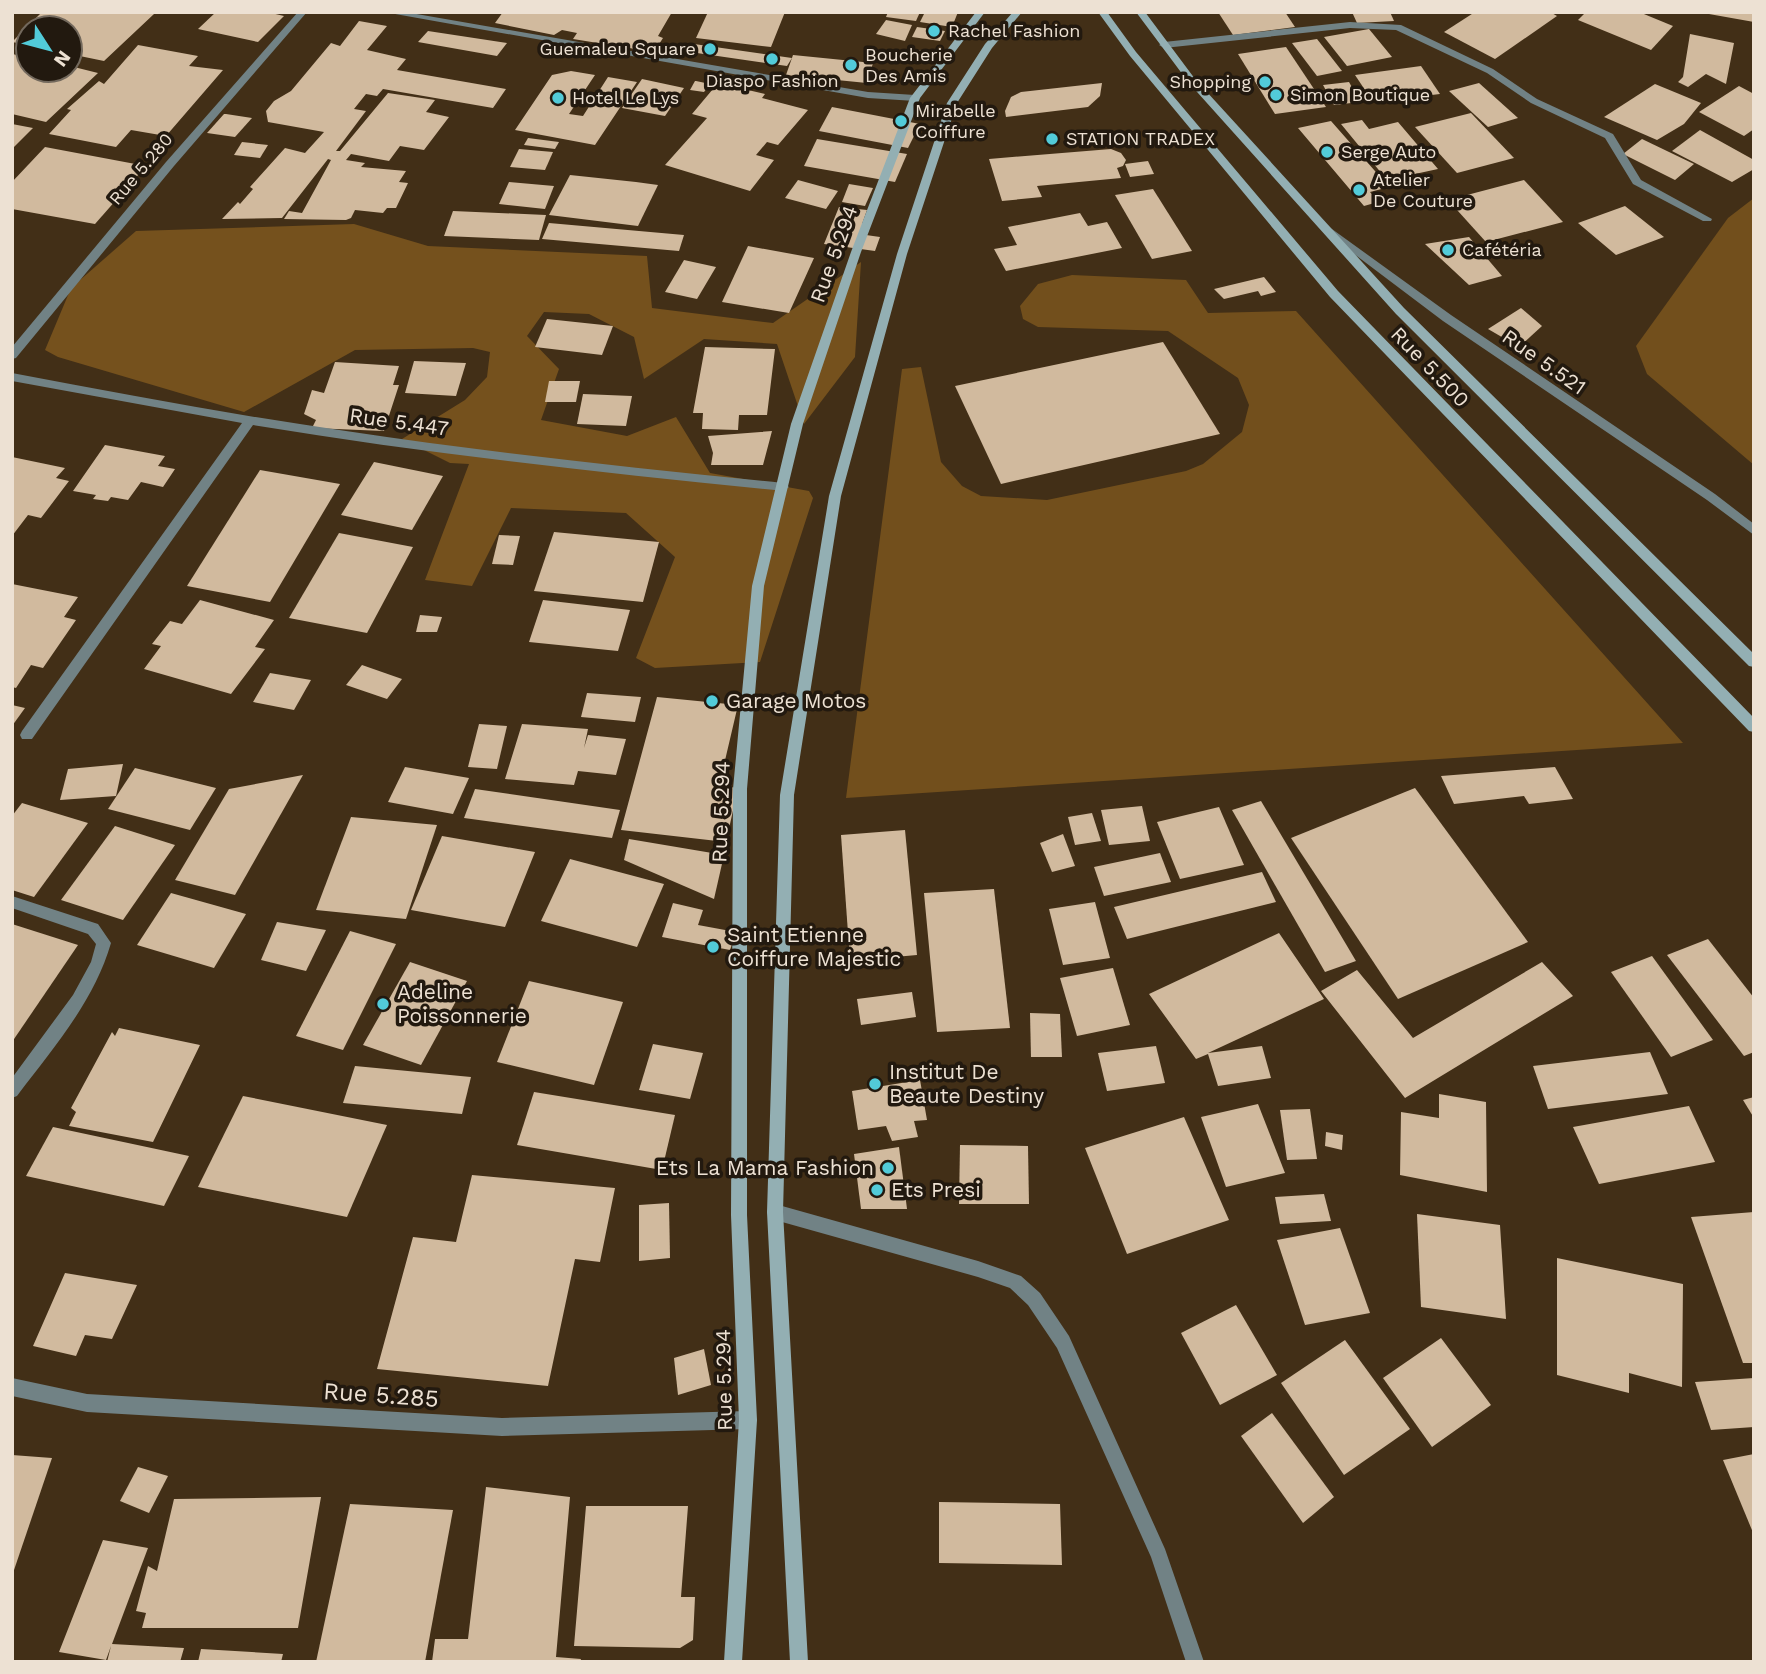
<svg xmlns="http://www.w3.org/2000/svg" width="1766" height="1674" font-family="'Work Sans',sans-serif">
<rect width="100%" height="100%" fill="#422f17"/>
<g fill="#724f1c">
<path d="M1754,198V465L1647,374L1636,346L1728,218Z"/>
<path d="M1072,275L1186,280L1208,313L1296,311L1683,743L846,798L902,369L921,367L941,462L962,486L981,496L1047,500L1186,471L1203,464L1242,432L1249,405L1238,378L1168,331L1038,327L1023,319L1020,306L1038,284Z"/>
</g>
<path fill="#75511d" d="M354,224L428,246L647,256L652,308L773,323L861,262L855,357L804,424L777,344L704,339L644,379L634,337L589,314L544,312L527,336L559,369L541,420L627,436L676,417L710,473L809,491L813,498L760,662L655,668L636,658L675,557L626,513L511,508L472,586L425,580L469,464L450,463L402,439L465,400L487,377L490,352L473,348L355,350L244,412L58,357L45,350L71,288L136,231Z"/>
<g fill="#d1ba9e">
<path d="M42,12H147L154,14L104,61L70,54V28H28V45L12,42Z"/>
<path d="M216,12H267L284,16L258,42L198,29Z"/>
<path d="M503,12H672L658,36L663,38L654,52L573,39L577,33L562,30L554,35L495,23Z"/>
<path d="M708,12H785L771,47L696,38Z"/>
<path d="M888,12H920L916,21L886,17Z"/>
<path d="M925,12H958L952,27L920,22Z"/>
<path d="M1218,12H1285L1295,27L1233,35Z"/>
<path d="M1352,12H1390L1394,21L1357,23Z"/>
<path d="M1475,12H1550L1557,16L1495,59L1444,32Z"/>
<path d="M1586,12H1639L1673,26L1651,50L1578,20Z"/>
<path d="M1709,12H1754V22L1709,14Z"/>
<path d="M886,20L912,25L905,41L876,34Z"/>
<path d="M359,21L387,26L367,50L406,59L397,70L506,89L493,108L383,89L377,96L366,94L354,109L366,111L336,151H340L388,93L435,100L426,112L449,117L424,150L400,146L389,161L351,154L346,160L365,163L361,167L406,171L399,182L408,183L396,208H387L383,213L355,210L351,218L346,220L284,219L289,211L302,213L331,160L328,159L282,218L222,219L238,202L240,204L253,189L250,187L285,148L305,153L324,132L268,122L266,111L274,101L291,91L331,43L340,46Z"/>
<path d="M917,27L945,31L940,41L912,37Z"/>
<path d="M1369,29L1392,57L1347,66L1324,37Z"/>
<path d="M428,31L507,43L497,56L418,42Z"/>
<path d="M1690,34L1734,43L1726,84L1706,74L1688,87L1678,82L1683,77Z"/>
<path d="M1317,39L1342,71L1317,76L1292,43Z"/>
<path d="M694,44L792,58L787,66L690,52Z"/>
<path d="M138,45L198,56L189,66L223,70L166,136L131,130L116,147L49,134L71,110L67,109L99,81L104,84Z"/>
<path d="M1286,47L1326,107L1275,114L1238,54Z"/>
<path d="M906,49L930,51L926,63L903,61Z"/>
<path d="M12,54L28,57V70H70V66L98,73L46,122L12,114Z"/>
<path d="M793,55L873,63L867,83L786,75Z"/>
<path d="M1421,66L1440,94L1373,102L1355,75Z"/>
<path d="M571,71L595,75L569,114L583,116L608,77L637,82L595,145L515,130L552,75Z"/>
<path d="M642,79L684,88L665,116L622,108Z"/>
<path d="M695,81H696L710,84L704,92L690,90Z"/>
<path d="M1349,82L1360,102L1334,105L1323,85Z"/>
<path d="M718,83L765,94L762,98L808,110L778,145L767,142L756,155L774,160L750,191L665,165L707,118L692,114Z"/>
<path d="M1102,83L1100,96L1088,107L1006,117L1005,111L1011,97L1021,92Z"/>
<path d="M1479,83L1518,118L1488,127L1449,91Z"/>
<path d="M1655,84L1701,103L1684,124L1657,140L1604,117Z"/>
<path d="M1739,86L1754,94V129L1744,136L1699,112Z"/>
<path d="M832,107L920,124L908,148L819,131Z"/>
<path d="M1471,113L1514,158L1457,173L1415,127Z"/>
<path d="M224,114H226L252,118L235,137L207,133Z"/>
<path d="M1362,120L1369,129L1398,122L1438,169L1387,180L1341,124Z"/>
<path d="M1331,121L1389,187L1370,192L1378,202L1364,206L1298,128Z"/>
<path d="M12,124L33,128L12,149Z"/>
<path d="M1700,130L1754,160V169L1732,182L1672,151Z"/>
<path d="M528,138L559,142L555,149L524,145Z"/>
<path d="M817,139L907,154L895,182L804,166Z"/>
<path d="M1642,139L1694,164L1675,180L1623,154Z"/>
<path d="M242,142L268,145L260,158L234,155Z"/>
<path d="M45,147L146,166L95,224L12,209V182Z"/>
<path d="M519,149L553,152L545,170L510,167Z"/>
<path d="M1111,149L1121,153L1126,160L1123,166L1117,168L1121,178L1037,186L1042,197L1002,201L989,159Z"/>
<path d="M1148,161L1154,174L1130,177L1125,164Z"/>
<path d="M570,175L636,182L658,185L638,226L549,215Z"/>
<path d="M798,180L838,191L826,209L785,198Z"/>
<path d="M1524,180L1563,222L1486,242L1448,200Z"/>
<path d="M509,182L554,186L545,209L499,204Z"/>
<path d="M849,184L873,188L865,206L842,202Z"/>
<path d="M1153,189L1192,251L1152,259L1115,195Z"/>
<path d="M1625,206L1664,237L1616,255L1578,223Z"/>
<path d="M839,207L867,210L862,224L866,235L880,237L875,251L824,244Z"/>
<path d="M453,211L546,215L539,240L444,236Z"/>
<path d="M1080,213L1088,226L1107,222L1122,248L1006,271L994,249L1017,245L1008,227Z"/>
<path d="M549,223L684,235L679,251L542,239Z"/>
<path d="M1469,237L1502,276L1469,285L1425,244Z"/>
<path d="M748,246L814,258L789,313L722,302Z"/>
<path d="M684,260L716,267L697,299L665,292Z"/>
<path d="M1264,277L1276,292L1261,296L1258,291L1224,299L1214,289Z"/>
<path d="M1521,308L1542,326L1519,347L1488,329Z"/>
<path d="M547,319L613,326L602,355L535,347Z"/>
<path d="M1163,342L1220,434L1001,484L955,386Z"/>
<path d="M705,347L775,349L767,415H739L738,430L702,429L703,413H693Z"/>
<path d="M414,361L466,363L456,396L405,393Z"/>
<path d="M335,362L399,366L393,385H399L384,431L312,428L316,420L304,414L312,390L324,393Z"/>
<path d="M549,381H580L576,402H545Z"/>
<path d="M583,394L632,396L626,426L577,424Z"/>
<path d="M772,431L763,465H711L713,453L708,436Z"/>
<path d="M105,445L165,456L158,466L175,469L163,487L141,482L128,500L111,497L108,501L93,499L96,495L73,491Z"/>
<path d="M12,457L65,468L56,478L69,481L41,518L28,515L12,536Z"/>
<path d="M374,462L443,476L412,530L341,515Z"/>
<path d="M260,470L340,484L270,602L187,586Z"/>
<path d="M554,532L659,542L643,602L534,591Z"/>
<path d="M339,533L413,547L367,633L289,618Z"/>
<path d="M499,535L520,536L513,565L492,564Z"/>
<path d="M12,584L78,597L64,617L76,620L43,668L31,665L16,688L12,687Z"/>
<path d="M200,600L274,620L255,647L265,649L231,694L144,669L161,646L152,644L170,621L182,624Z"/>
<path d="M543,600L630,610L618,651L529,642Z"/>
<path d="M420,615L442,617L437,632H416Z"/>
<path d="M362,665L402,679L387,699L346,685Z"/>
<path d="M270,673L311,680L294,710L253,702Z"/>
<path d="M587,693L641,697L635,722L581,717Z"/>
<path d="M657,697L738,705L719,786L738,788L726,842L621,830Z"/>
<path d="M12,705L25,708L12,726Z"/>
<path d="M479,724L507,726L497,769L468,767Z"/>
<path d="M522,724L588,729L584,748L588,735L626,739L616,775L578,771L574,785L505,779Z"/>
<path d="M123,764L116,796L60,800L68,769Z"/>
<path d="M405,767L469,778L453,814L388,802Z"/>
<path d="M1555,767L1573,799L1529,804L1524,796L1454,804L1441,776Z"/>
<path d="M135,768L216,788L190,830L108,809Z"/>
<path d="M303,775L235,895L175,880L229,789Z"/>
<path d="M1415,788L1528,942L1398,999L1291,838Z"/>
<path d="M475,789L620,810L612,838L464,818Z"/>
<path d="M1261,801L1356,961L1325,972L1232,810Z"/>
<path d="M22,803L88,823L34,897L12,890V816Z"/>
<path d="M1142,806L1150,841L1109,845L1101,810Z"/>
<path d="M1219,807L1244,865L1180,879L1157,822Z"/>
<path d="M1092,813L1101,841L1075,845L1068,817Z"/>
<path d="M351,817L437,825L406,919L316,910Z"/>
<path d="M115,826L175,845L123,920L61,900Z"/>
<path d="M905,830L917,955L850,961L841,835Z"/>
<path d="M1063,834L1075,866L1052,872L1040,843Z"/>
<path d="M442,836L535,852L505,927L411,910Z"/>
<path d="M629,839L724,855L714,899L624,860Z"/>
<path d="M1160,853L1171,882L1104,896L1094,867Z"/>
<path d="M570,859L664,884L637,947L541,921Z"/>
<path d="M1262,872L1276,902L1127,939L1114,907Z"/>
<path d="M994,889L1010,1028L937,1032L924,893Z"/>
<path d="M171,893L246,914L214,968L137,945Z"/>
<path d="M1095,902L1110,958L1063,965L1049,909Z"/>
<path d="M673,903L703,910L698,925L736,932L730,950L662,937Z"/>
<path d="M277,922L326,930L306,971L261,960Z"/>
<path d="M12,924L78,945L12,1042Z"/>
<path d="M350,931L396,944L343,1050L296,1036Z"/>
<path d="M1279,933L1324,999L1208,1053L1262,1046L1271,1078L1218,1086L1208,1054L1196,1059L1149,994Z"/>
<path d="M1708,939L1754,998V1052L1744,1056L1667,955Z"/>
<path d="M1652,956L1713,1040L1671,1057L1611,972Z"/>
<path d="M410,962L467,981L421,1065L363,1045Z"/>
<path d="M1542,962L1573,996L1405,1098L1321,991L1357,970L1413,1038Z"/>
<path d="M1113,968L1130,1025L1077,1036L1060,978Z"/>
<path d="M529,981L623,1002L594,1085L497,1062Z"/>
<path d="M912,992L916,1017L861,1025L857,999Z"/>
<path d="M1030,1013L1060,1014L1062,1057H1031Z"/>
<path d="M119,1028L200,1045L153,1142L69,1126L76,1112L71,1108L112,1032L115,1036Z"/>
<path d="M653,1044L703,1053L690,1099L639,1090Z"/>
<path d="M1156,1046L1165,1083L1107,1091L1098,1053Z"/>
<path d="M1650,1052L1668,1094L1548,1109L1533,1066Z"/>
<path d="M355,1066L471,1077L462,1114L343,1103Z"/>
<path d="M920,1080L927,1120L914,1121L918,1137L892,1141L886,1126L858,1130L852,1091Z"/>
<path d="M534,1092L675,1115L662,1170L517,1145Z"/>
<path d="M1439,1094L1486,1102L1487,1192L1400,1175L1401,1112L1439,1118Z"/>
<path d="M243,1096L387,1125L347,1217L198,1187Z"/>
<path d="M1754,1097V1118L1743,1100Z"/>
<path d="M1258,1104L1285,1173L1226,1187L1201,1117Z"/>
<path d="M1689,1106L1715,1162L1599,1184L1573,1127Z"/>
<path d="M1310,1109L1317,1159L1287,1160L1280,1110Z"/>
<path d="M1184,1117L1229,1220L1127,1254L1085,1148Z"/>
<path d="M53,1127L189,1156L164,1206L26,1176Z"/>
<path d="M1326,1132L1343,1135L1342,1150L1325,1146Z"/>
<path d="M960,1145L1028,1146L1029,1204H959Z"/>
<path d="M899,1147L907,1209H861L854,1154Z"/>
<path d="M472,1175L615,1188L600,1262L575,1259L548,1386L377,1369L413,1237L456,1242Z"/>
<path d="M1324,1194L1331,1221L1280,1224L1275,1197Z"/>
<path d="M669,1203L670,1258L639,1261V1205Z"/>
<path d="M1754,1212V1363H1743L1691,1217Z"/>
<path d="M1417,1214L1500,1225L1506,1319L1421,1307Z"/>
<path d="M1340,1228L1370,1313L1305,1325L1277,1240Z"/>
<path d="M1557,1258L1683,1284L1682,1387L1629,1373V1393L1557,1375Z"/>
<path d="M65,1273L137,1285L112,1339L85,1335L76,1356L33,1346Z"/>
<path d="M1236,1305L1277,1375L1220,1405L1181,1333Z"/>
<path d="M1441,1338L1491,1405L1432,1447L1383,1378Z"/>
<path d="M1345,1340L1410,1429L1344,1475L1281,1383Z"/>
<path d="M704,1349L711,1385L678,1395L674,1358Z"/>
<path d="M1754,1378V1427L1711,1430L1695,1382Z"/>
<path d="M1272,1413L1334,1497L1303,1523L1241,1436Z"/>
<path d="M1754,1454V1535L1723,1460Z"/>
<path d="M12,1455L52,1458L13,1573H12Z"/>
<path d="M138,1467L168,1476L149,1513L120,1501Z"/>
<path d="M486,1487L570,1497L556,1657L581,1659L580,1662H432L435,1639H468Z"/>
<path d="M321,1497L298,1628H142L146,1613L136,1611L148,1566L157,1571L174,1499Z"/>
<path d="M939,1502L1060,1504L1062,1565L939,1563Z"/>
<path d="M350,1504L453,1510L425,1662H316Z"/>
<path d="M586,1506H688L681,1597H695L693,1640L680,1648L574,1646Z"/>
<path d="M103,1540L148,1548L112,1644L184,1648L180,1662H107L111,1646L106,1660L59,1652Z"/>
<path d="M201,1649L283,1654L281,1662H198Z"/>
</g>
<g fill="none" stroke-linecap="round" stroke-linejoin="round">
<g fill="#718285" fill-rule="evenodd">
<path d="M298,12H307L174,166L16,358L12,359V347L166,162Z"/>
<path d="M384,12H405L868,92L915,95L920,98L915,101L868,98Z"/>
<path d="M1350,22L1401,25L1493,69L1537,99L1613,134L1641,180L1712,219L1711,221H1703L1633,184L1605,138L1531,103L1487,73L1396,30L1350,28L1164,48L1159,45L1164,42Z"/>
<path d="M1325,224L1451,315L1715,494L1754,524V535L1707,500L1443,321L1321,229V225Z"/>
<path d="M12,373C123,394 234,415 346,431C491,453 637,468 783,483L789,487L783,491C606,473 428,454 253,425L32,739H22L20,735L22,731L242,423L12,381Z"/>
<path d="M12,896L98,924L111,943C94,1002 53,1048 17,1096L12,1098V1078L73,995L91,962L96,944L88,934L12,908Z"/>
<path d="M775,1204L978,1261L1021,1276L1040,1293L1069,1336L1165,1549L1204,1662H1186L1151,1557L1057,1348L1028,1305L1010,1288L978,1277L775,1220L769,1218L767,1212L769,1206Z"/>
<path d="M12,1378L87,1394L502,1418L748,1411L754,1414L757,1420L754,1426L748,1429L502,1436L87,1412L12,1396Z"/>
</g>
<g fill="#93afb3" fill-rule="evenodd">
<path d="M976,12H985L920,98L861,252L803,424L764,586L747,789V1215L757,1420L742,1662H724L739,1420L731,1215L733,789L752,586L791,424L851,252L910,98Z"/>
<path d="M1013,12H1022L992,48L957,103L907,254L841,496L794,795L783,1212L808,1662H790L767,1212L780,795L829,496L897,254L947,103L985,44Z"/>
<path d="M1098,12H1107L1136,52L1338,291L1754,718V732L1749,731L1330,297L1130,56Z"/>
<path d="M1136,12H1145L1195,79L1404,308L1754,654V667L1749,666L1396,314L1189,83Z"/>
</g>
</g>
<g fill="#52cbd9" stroke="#22190f" stroke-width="2.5">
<circle cx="934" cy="31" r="7"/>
<circle cx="710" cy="49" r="7"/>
<circle cx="772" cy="59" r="7"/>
<circle cx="851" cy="65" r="7"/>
<circle cx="1265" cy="82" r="7"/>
<circle cx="1276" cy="95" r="7"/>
<circle cx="558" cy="98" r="7"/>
<circle cx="901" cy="121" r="7"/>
<circle cx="1052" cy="139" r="7"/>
<circle cx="1327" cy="152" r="7"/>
<circle cx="1359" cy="190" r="7"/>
<circle cx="1448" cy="250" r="7"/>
<circle cx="712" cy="701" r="7"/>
<circle cx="713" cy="947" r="7"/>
<circle cx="383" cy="1004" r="7"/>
<circle cx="875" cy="1084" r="7"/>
<circle cx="888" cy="1168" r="7"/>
<circle cx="877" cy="1190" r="7"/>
</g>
<g text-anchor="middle" stroke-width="7" stroke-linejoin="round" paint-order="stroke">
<g font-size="18" fill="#ede1d3" stroke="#22190f" text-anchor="start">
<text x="948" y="37">Rachel Fashion</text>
<text x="696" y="55" text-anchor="end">Guemaleu Square</text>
<text x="865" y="61">Boucherie<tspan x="865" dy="21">Des Amis</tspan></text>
<text x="772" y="87" text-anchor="middle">Diaspo Fashion</text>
<text x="1251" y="88" text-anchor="end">Shopping</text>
<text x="1290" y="101">Simon Boutique</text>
<text x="572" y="104">Hotel Le Lys</text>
<text x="915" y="117">Mirabelle<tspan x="915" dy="21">Coiffure</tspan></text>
<text x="1066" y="145">STATION TRADEX</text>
<text x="1341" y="158">Serge Auto</text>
<text x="1373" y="186">Atelier<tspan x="1373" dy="21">De Couture</tspan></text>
<text x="1462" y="256">Cafétéria</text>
</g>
<g font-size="18" fill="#ede1d3" stroke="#22190f">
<text transform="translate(141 169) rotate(-50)" y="6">Rue 5.280</text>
</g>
<g font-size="21" fill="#ede1d3" stroke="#22190f">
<text transform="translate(834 254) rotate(-70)" y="7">Rue 5.294</text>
<text transform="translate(1544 362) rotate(35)" y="7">Rue 5.521</text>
<text transform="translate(1430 367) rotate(46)" y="7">Rue 5.500</text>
<text transform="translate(399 422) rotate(8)" y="7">Rue 5.447</text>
<text transform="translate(721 812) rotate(-88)" y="7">Rue 5.294</text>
<text transform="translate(724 1380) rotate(-91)" y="7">Rue 5.294</text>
</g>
<g font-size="21" fill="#ede1d3" stroke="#22190f" text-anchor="start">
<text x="726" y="708">Garage Motos</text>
<text x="727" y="942">Saint Etienne<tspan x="727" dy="24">Coiffure Majestic</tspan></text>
<text x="397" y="999">Adeline<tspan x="397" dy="24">Poissonnerie</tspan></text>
<text x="889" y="1079">Institut De<tspan x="889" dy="24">Beaute Destiny</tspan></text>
<text x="874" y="1175" text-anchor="end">Ets La Mama Fashion</text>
<text x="891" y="1197">Ets Presi</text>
</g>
<g font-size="24" fill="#ede1d3" stroke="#22190f">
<text transform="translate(381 1395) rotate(4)" y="8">Rue 5.285</text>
</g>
</g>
<rect width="1766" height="1674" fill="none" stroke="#ede1d3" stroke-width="28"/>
<g transform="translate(49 49) rotate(126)"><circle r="33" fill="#22190f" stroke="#73695d" stroke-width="2"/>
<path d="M0-5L12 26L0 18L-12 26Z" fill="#52cbd9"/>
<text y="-10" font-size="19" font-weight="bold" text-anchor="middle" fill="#ede1d3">N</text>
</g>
</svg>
